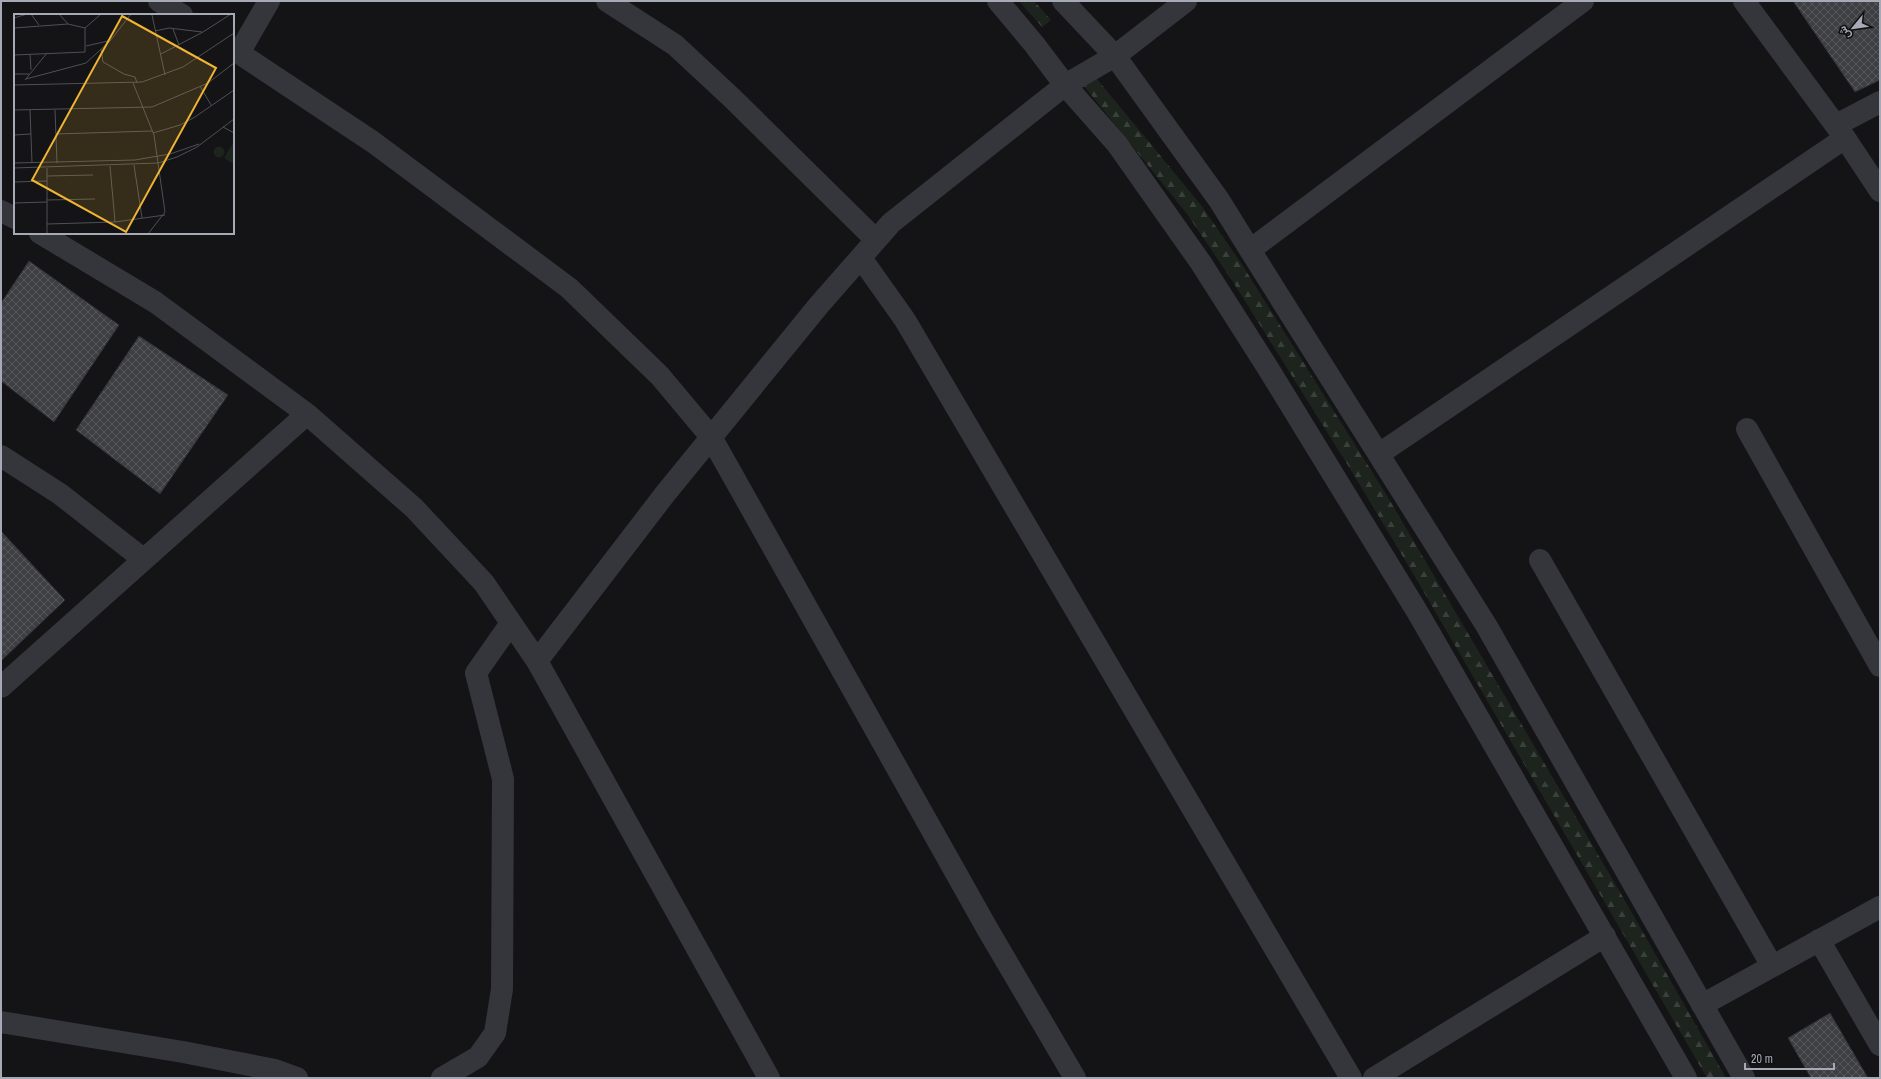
<svg xmlns="http://www.w3.org/2000/svg" width="1881" height="1079" viewBox="0 0 1881 1079" font-family="'Archivo Narrow',Vazirmatn,sans-serif">
<style>
.forest{fill:url(#forest-firs)}
.building{fill:url(#building-cross-hatch);stroke:#2e2e32}
.lines{fill:none;stroke-linecap:round;stroke-linejoin:round}
.street{stroke:#35363b;stroke-width:22}
.inset-road{fill:none;stroke:#4e5056;stroke-width:1}
.view{fill:#f0b532;fill-opacity:0.15;stroke:#f0b532;stroke-width:2}
.inset-edge{fill:none;stroke:#a6aab6;stroke-width:2}
</style>
<defs>
<pattern id="forest-firs" width="22" height="20" patternUnits="userSpaceOnUse"><rect width="22" height="20" fill="#1c241d"/><path d="M5 1l3.5 6h-7zM16 11l3.5 6h-7z" fill="#3a413c"/></pattern>
<pattern id="building-cross-hatch" width="8" height="8" patternUnits="userSpaceOnUse"><rect width="8" height="8" fill="#3e3f43"/><path d="M0 0l8 8M0 8l8-8" fill="none" stroke="#57585c"/></pattern>
</defs>
<rect width="100%" height="100%" fill="#141416"/>
<path class="forest" d="M1019 1H1034L1051 20 1042 27Z
M1092 73 1201 205 1241 263 1386 494 1620 892 1726 1078H1707L1411 570 1349 467 1233 282 1187 214 1084 86Z"/>
<path class="building" d="M1793 1H1880V80L1855 92Z
M29 261 119 325 54 422 1 381V303Z
M139 336 228 395 160 494 76 430Z
M1 531 65 600 1 661Z
M1830 1013 1868 1078H1811L1788 1038Z"/>
<g class="lines">
<path class="street" d="M159 1 182 15
M607 1 675 45 732 98 876 240
M998 1 1034 44 1065 85 1117 144 1201 263 1266 365 1418 613 1686 1078
M1063 1 1115 56 1219 200 1250 250 1486 625 1744 1078
M1744 1 1845 138 1880 191
M233 49 373 142 569 288 660 376 711 437 988 930 1075 1078
M239 53 269 1
M1836 125 1880 102
M1 211 15 218
M40 233 155 302 307 414 414 508 484 583 537 661 769 1078
M1250 250 1583 1
M861 258 905 320 1351 1078
M1747 429 1880 666
M1379 454 1845 138
M1 456 60 494 143 559
M1540 560 1772 966
M537 661 665 494 819 305 891 223 1065 85 1115 56 1186 1
M1 687 307 414
M1819 940 1880 1045
M1702 1005 1880 907
M1 1022 183 1052 275 1070 297 1078
M442 1078 478 1057 495 1033 502 989 503 779 476 673 511 623
M1374 1078 1605 936"/>
</g>
<g transform="translate(14 14)">
<rect width="220" height="220" fill="#141416"/>
<path d="M220 127V150L210 144ZM199.5 138a5.5 5.5 0 1 1 11 0a5.5 5.5 0 1 1-11 0Z" fill="#1c241d"/>
<path class="inset-road" d="M17 0 25 11M45 0 54 10M138 1 151 61M0 4 13 0M0 14 54 10 71 14M71 14 87 0M159 15 165 31M141 17 155 14 188 18M72 32 94 27M87 35 89 48 110 60 121 63 123 69M16 40 17 56M147 40 189 18 217 0M0 41 71 38V14M0 60H15M12 65 72 49 96 27 117 0M11 66 33 39M119 69 140 121 151 198 134 220M0 71 128 68 169 53 220 19M186 72 197 91M0 96 138 93 194 69 220 49M16 96 18 149M41 96 43 149M209 113 220 119M139 119 166 111 181 103 220 76M42 120 138 117M0 121 17 120M0 149 121 146 156 140 185 130M120 151 128 204M96 152 101 208M0 154 144 149 163 143 183 133 220 105M33 154V220M33 162 79 161M0 168 33 167M33 186 81 185M0 189 33 188M33 210 101 208 151 201"/>
<path class="view" d="M108 2 202 54 112 218 18 166Z"/>
<rect width="220" height="220" class="inset-edge"/>
</g>
<rect width="1881" height="1079" fill="none" stroke="#a6aab6" stroke-width="4"/>
<g transform="translate(1853 28) rotate(241)" stroke="#0f0f11" stroke-width="3" paint-order="stroke">
<path d="M0-3L7 15L0 10L-7 15Z" fill="#a6aab6"/>
<text y="-6" font-size="11" font-weight="bold" text-anchor="middle" fill="#a6aab6">ش</text>
</g>
<path d="M1745 1063v6h89v-6" fill="none" stroke="#a6aab6" stroke-width="2"/>
<text x="1751" y="1063" font-size="12" fill="#a6aab6" stroke="#0f0f11" stroke-width="3" paint-order="stroke">20 m</text>
</svg>
